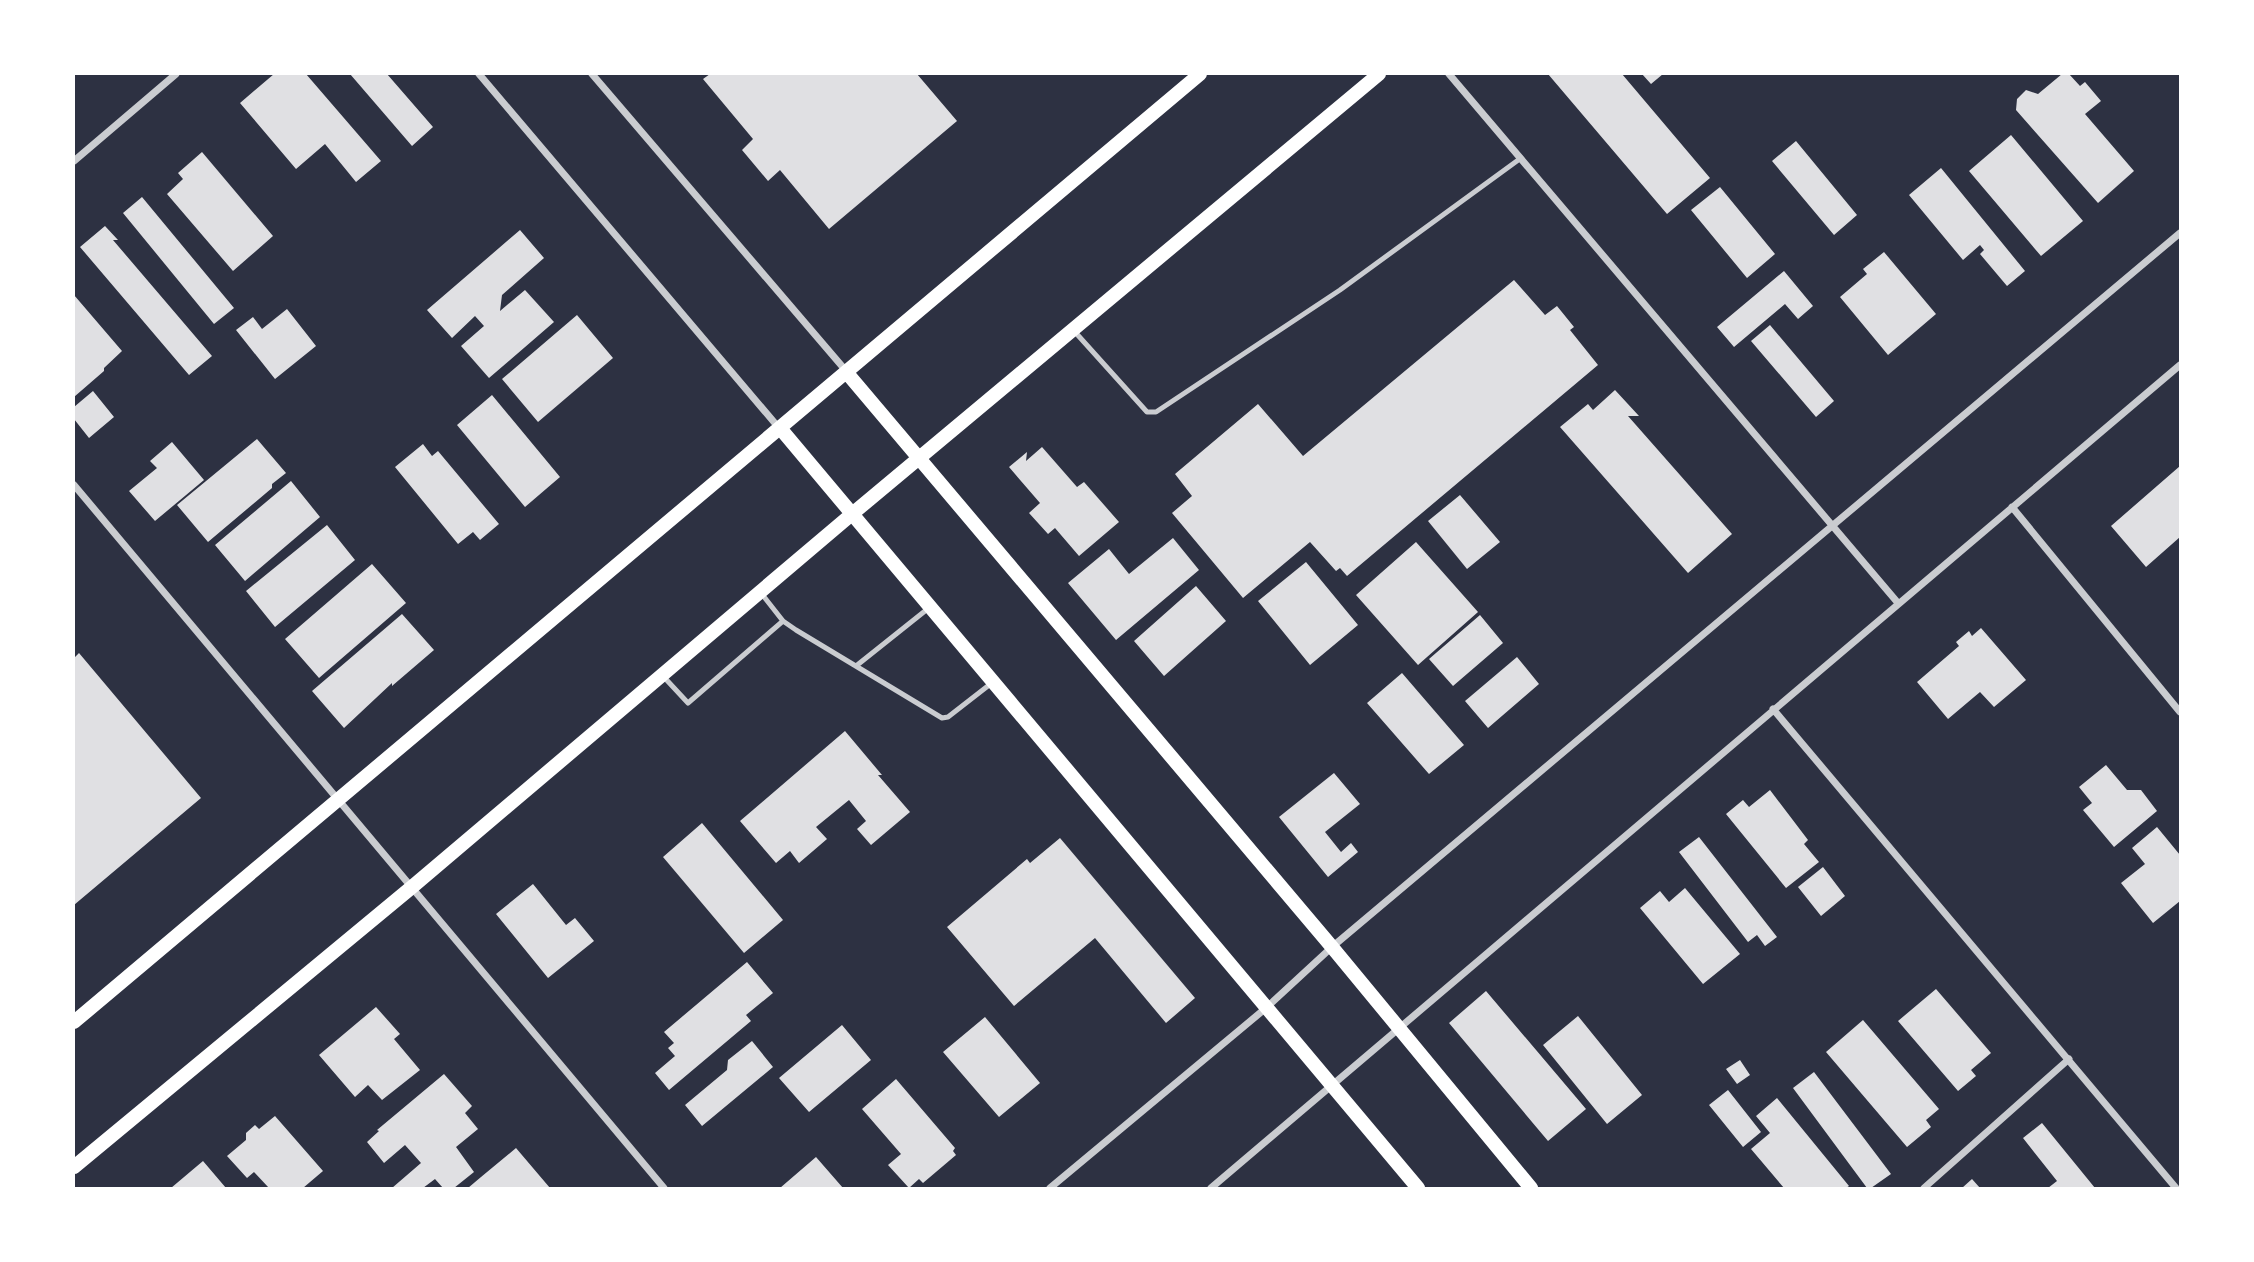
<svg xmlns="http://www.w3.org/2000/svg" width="2254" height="1262" viewBox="0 0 2254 1262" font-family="'Archivo Narrow',sans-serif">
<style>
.building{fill:#e0e0e3}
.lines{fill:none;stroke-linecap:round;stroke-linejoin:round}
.service{stroke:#caccd0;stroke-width:5}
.minor{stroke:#caccd0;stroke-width:7}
.secondary{stroke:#fff;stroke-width:14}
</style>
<rect width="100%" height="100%" fill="#2d3142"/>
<path class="building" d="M274 74H306L381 161 356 182 325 144 296 169 240 103Z
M350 74H387L433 127 412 146Z
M710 74H917L957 121 829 229 780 170 768 181 742 150 753 139 703 79Z
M1548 74H1622L1710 178 1667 214Z
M1642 74H1663L1651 84Z
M2062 74H2069L2080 86 2085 82 2101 101 2085 114 2134 171 2098 203 2016 110 2017 99 2026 90 2038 94Z
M2011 135 2083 221 2041 256 1969 171Z
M1796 141 1857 215 1834 235 1772 161Z
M202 152 273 236 233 271 167 194 183 179 178 173Z
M1941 168 2025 271 2007 286 1980 254 1984 250 1980 245 1963 260 1909 195Z
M1720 187 1775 254 1747 278 1691 210Z
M142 197 234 308 214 324 123 213Z
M105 226 118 240H113L212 356 189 375 80 247Z
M520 230 544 258 502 295 500 311 525 290 554 322 489 378 461 346 484 326 475 316 452 338 427 310Z
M1884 252 1936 314 1888 355 1840 297 1867 274 1863 269Z
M1784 271 1813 306 1798 319 1785 304 1734 347 1717 327Z
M1514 280 1545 315 1557 306 1574 327 1570 330 1598 365 1347 576 1340 568 1336 571 1310 542 1243 598 1172 513 1192 496 1175 474 1258 404 1303 456Z
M74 295 122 351 104 368V371L74 397Z
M287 309 316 346 275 379 236 330 253 317 262 329Z
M577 315 613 358 538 422 502 379Z
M1770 325 1834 401 1816 417 1751 341Z
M1615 390 1639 416H1628L1732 534 1688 573 1560 427 1588 404 1593 410Z
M93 391 114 417 89 438 74 419V407Z
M492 395 560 477 525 507 457 425Z
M257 439 286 473 272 484V488L208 542 177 505Z
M172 442 204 480 155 521 129 491 157 468 150 461Z
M423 444 432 456 438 451 499 524 480 540 473 532 458 544 395 467Z
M1042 447 1077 487 1084 482 1119 522 1079 556 1055 528 1048 534 1029 513 1040 503 1009 467 1027 452 1026 461Z
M2180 466V537L2146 567 2111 526Z
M291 481 320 517 245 581 215 545Z
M1460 495 1500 542 1467 569 1428 521Z
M327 525 355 560 275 627 246 591Z
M1173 538 1199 570 1116 640 1068 583 1109 549 1129 574Z
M1416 542 1478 612 1418 665 1356 595Z
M1306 562 1358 625 1310 665 1258 601Z
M372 564 406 603 319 678 285 639Z
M1196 586 1226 621 1164 676 1134 641Z
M402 614 434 650 392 686V683L344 728 312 691Z
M1480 615 1503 643 1453 686 1429 659Z
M1981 628 2026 680 1994 707 1980 692 1948 719 1917 682 1959 646 1956 642 1969 631 1972 636Z
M79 653 201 798 74 905V658Z
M1517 657 1539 684 1488 728 1465 701Z
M1402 673 1464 745 1429 774 1367 703Z
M845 731 882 775H878L910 812 871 845 857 829 866 821 849 800 816 827 827 839 799 863 790 851 776 863 740 821Z
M2106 765 2127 790H2141L2157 811 2114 847 2083 810 2092 803 2079 787Z
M1334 773 1360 804 1325 832 1341 852 1351 843 1358 852 1328 877 1279 817Z
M1770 790 1808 840 1804 844 1819 862 1786 888 1726 814 1743 800 1749 807Z
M702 823 783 920 744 953 663 857Z
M2157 827 2180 855V901L2153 923 2121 883 2145 864 2132 848Z
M1699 837 1777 937 1765 946 1757 935 1748 942 1679 852Z
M1060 838 1195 998 1166 1023 1095 938 1014 1006 947 927 1027 859 1030 863Z
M1823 867 1845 896 1821 916 1798 887Z
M533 884 566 925 575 918 594 941 548 978 496 914Z
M1685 888 1740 954 1703 984 1640 908 1660 891 1669 902Z
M747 962 773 993 746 1015 751 1021 669 1090 655 1073 675 1056 668 1048 674 1043 664 1032Z
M1936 989 1991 1053 1971 1070 1976 1076 1958 1091 1898 1021Z
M1486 991 1586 1109 1548 1141 1449 1023Z
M376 1007 400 1034 394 1039 420 1070 382 1100 368 1085 355 1097 319 1055Z
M1578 1016 1642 1095 1607 1124 1543 1045Z
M985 1017 1040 1083 999 1117 943 1052Z
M1863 1020 1939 1109 1926 1120 1931 1127 1907 1147 1826 1052Z
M842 1025 871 1060 809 1112 779 1078Z
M752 1041 773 1067 702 1126 685 1105 727 1070 728 1060Z
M1740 1060 1750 1075 1737 1084 1726 1069Z
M1814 1072 1891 1174 1871 1188H1867L1793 1088Z
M444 1074 472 1106 465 1113 478 1129 456 1147 474 1172 454 1188H443L435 1179 423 1188H392L421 1163 405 1145 384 1163 367 1142 379 1131 377 1130Z
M896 1079 955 1148 953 1151 956 1155 923 1183 919 1179 909 1188 888 1165 901 1154 862 1109Z
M1728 1090 1761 1132 1743 1147 1709 1105Z
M1777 1098 1849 1186 1846 1188H1784L1751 1149 1770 1133 1756 1116Z
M275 1116 323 1171 303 1188H269L254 1172 247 1178 227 1156 246 1140V1133L255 1125 259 1129Z
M2042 1123 2095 1188H2048L2057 1181 2023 1138Z
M516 1148 550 1188H468L481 1177Z
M816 1157 843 1188H780Z
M203 1161 226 1188H171Z
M1972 1179 1980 1188H1962Z"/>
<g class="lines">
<path class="service" d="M1075 332 1147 412H1156L1340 290 1521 158
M761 593 783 621 796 630 942 718 948 717 993 682
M856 666 930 607
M662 675 688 703 783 621"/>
<path class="minor" d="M479 74 779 428
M592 74 847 372
M1449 74 1898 603
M74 161 176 74
M74 485 664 1188
M2012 507 2180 712
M1773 709 2176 1188
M1050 1188 1266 1008 1332 947 2180 233
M1211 1188 2180 365
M1924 1188 2069 1059"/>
<path class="secondary" d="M847 373 1332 947 1531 1188
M780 428 1418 1188
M74 1022 1200 74
M74 1167 412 887 852 514 1379 74"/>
</g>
<rect width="2254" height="1262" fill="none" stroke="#ffffff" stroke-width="150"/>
</svg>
